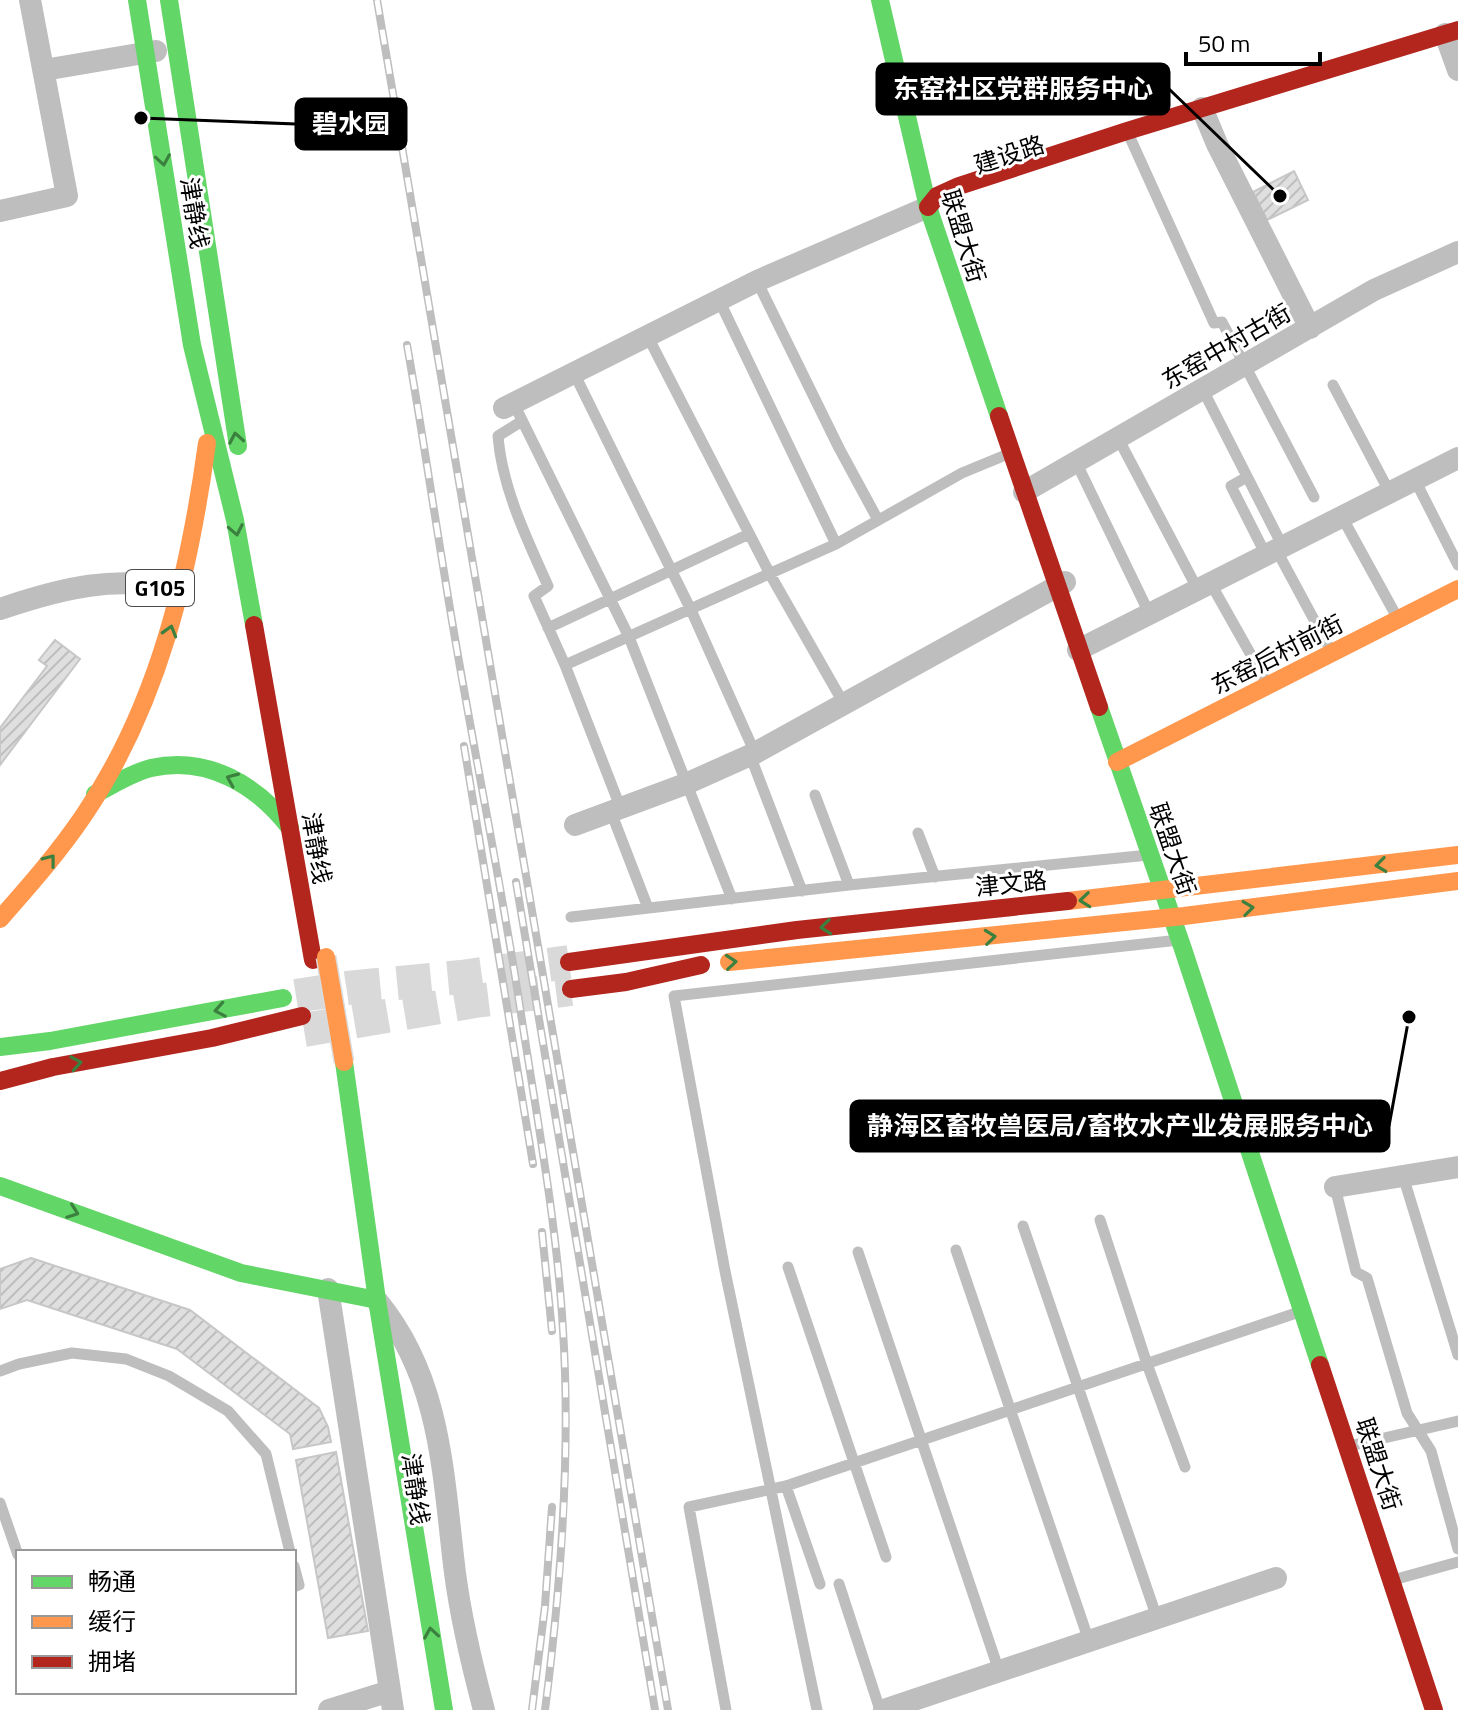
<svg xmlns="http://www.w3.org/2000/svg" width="1458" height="1710" viewBox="0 0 1458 1710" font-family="'Titillium Web','Noto Sans SC',sans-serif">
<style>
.building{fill:url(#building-hatch);stroke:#c7c7c7;stroke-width:2}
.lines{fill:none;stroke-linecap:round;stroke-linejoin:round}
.primary-tunnel{stroke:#d9d9d9;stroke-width:34;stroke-dasharray:34 17;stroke-linecap:butt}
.lane{stroke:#bebebe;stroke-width:11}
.street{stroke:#bebebe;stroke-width:22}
.fast{stroke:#63d668;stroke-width:18}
.slow{stroke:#ff974d;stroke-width:18}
.jam{stroke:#b3261e;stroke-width:18}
.rail-casing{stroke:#bebebe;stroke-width:8}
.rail{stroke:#fff;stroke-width:5;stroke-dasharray:15;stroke-linecap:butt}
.slow-bridge-casing{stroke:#dbdbdb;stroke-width:21;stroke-linecap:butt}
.slow-bridge{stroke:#ff974d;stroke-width:18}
.oneway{stroke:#3b803e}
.labels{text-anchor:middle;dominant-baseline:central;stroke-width:6;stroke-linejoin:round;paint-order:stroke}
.shield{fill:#fff;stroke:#4c4c4c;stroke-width:2}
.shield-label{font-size:22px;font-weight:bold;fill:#000}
.street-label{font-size:24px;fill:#000;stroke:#fff}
.leader{fill:none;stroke:#000;stroke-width:3}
.callout-dot{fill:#000;stroke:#fff;stroke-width:3}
.callout{fill:#000;stroke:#000;stroke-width:3}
.callout-label{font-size:26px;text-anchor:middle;font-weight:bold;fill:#fff}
</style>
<defs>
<pattern id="building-hatch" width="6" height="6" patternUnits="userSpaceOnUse" patternTransform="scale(2)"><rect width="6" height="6" fill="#dfdfdf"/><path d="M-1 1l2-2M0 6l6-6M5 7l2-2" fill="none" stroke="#bebebe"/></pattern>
</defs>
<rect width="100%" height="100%" fill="#fff"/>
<path class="building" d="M1294 171 1308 200 1267 220 1253 192Z
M55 640 80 659 0 765V728L47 666 39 660Z
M31 1258 190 1310 319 1408 328 1427 331 1442 293 1449 290 1434 177 1349 27 1300 0 1309V1269Z
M336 1452 368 1631 328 1638 296 1460Z"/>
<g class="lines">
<path class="primary-tunnel" d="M296 996 347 988 461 977 569 962
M304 1030 475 1001 571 989"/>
<path class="lane" d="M1127 131 1214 323 1222 322 1314 497
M757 281 839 448 878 520
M719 300 836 544
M647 335 771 576 844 704
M574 373 691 610 755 753
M1333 385 1390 493
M1203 390 1283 547
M514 404 629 637 732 899
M522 421 498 436C502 488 527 539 548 586L534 596 565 665 621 809
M1118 438 1198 590
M1076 462 1150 615
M1247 477 1231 486 1266 555
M1415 480 1458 565
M1342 517 1398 619
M1277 551 1332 653
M1211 584 1268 685
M548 628 749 534
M565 665 836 544 962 473 1008 454
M750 755 802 891
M815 795 849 885
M611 812 648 908
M918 833 935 877
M571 917 849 885 1149 855
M1403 1176 1458 1355
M1335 1187 1356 1272 1367 1278 1407 1413 1431 1451 1458 1549
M1100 1220 1147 1364 1185 1467
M1023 1226 1157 1618
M956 1250 1089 1641
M858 1252 999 1671
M788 1267 886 1557
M0 1371 19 1364 72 1353 126 1359 169 1376 228 1411 266 1454 290 1552
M1349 1446 1458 1421
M786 1486 820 1584
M0 1503 18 1555
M294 1566 299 1585 294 1587
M1393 1580 1458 1562
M839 1584 880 1710
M726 1710 689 1507 786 1486 1302 1311
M817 1710 725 1271 674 996 1179 940"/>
<path class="street" d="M1445 34 1458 70
M44 70 156 51
M1202 108 1217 144 1310 328
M0 211 67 196 30 0
M504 408 757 281 928 207
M1024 492 1374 290 1458 252
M0 609C59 589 119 573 180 591
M1078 650 1458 458
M575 825 688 783 755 753 1065 582
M1335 1187 1458 1167
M328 1289 393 1710
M378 1302C442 1380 443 1477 455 1573 461 1619 472 1665 484 1710
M329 1710 390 1691
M884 1710 1276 1578"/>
<path class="fast" d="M137 0 192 345 235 520 254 625
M169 0 238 446
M880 0 928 207 999 416
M1099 707 1183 949 1320 1365
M95 794C113 785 131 773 151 768 207 755 257 785 290 828
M0 1047 50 1041 283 998
M344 1062 377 1300 444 1710
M0 1186 241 1273 377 1300"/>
<path class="slow" d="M1117 762 1458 589
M1068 901 1458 855
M0 919C30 885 59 852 84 815 159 704 189 574 207 443
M729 962 1184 916 1458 881"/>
<path class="jam" d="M928 207 937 196 959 186 1127 131 1458 30
M999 416 1099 707
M254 625 313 960
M569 962 797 930 1068 901
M571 989 626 982 701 965
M0 1081 53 1067 212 1038 302 1016
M1320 1365 1434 1710"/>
<defs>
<path id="rail" d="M377 0 668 1710
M407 345C421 423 432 500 445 578 468 724 499 868 521 1014 537 1119 557 1224 563 1330 571 1456 561 1585 545 1710
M464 746 533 1164
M516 882 655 1710
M542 1232 552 1331
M532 1710 545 1606 552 1507"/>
</defs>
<use href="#rail" class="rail-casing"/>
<use href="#rail" class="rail"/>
<defs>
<path id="slow-bridge" d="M326 957 344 1062"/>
</defs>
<use href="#slow-bridge" class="slow-bridge-casing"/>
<use href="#slow-bridge" class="slow-bridge"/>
</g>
<defs><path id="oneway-chevron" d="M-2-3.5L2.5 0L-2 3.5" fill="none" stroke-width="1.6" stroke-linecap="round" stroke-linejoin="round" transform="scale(2)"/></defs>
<g class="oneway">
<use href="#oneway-chevron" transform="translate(163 160) rotate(81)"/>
<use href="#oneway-chevron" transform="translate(236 438) rotate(-100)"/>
<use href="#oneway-chevron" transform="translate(236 530) rotate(79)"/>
<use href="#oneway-chevron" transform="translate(170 631) rotate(-74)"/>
<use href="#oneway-chevron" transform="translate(232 779) rotate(-157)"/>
<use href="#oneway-chevron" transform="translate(50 860) rotate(-52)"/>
<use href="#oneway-chevron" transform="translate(1381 865) rotate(173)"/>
<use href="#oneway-chevron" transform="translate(1085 900) rotate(174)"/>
<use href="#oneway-chevron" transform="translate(1248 908) rotate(-7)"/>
<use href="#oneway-chevron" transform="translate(826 927) rotate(174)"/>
<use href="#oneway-chevron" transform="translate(990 937) rotate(-6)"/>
<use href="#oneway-chevron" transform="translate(731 962) rotate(-5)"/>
<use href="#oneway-chevron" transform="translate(220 1010) rotate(170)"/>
<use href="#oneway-chevron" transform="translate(76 1063) rotate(-10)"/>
<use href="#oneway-chevron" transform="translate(73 1212) rotate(20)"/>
<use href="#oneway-chevron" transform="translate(431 1633) rotate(-99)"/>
</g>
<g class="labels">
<rect class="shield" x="126" y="570" width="68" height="36" rx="6"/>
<g class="shield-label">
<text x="160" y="588">G105</text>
</g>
<g class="street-label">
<text transform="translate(1009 154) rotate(-18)">建设路</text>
<text transform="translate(195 213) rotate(81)">津静线</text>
<text transform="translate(964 236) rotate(73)">联盟大街</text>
<text transform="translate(1226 346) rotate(-30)">东窑中村古街</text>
<text transform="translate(1277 654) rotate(-27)">东窑后村前街</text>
<text transform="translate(317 848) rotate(80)">津静线</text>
<text transform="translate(1173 849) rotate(71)">联盟大街</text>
<text transform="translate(1011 883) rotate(-6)">津文路</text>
<text transform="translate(1379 1464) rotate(72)">联盟大街</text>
<text transform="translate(416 1489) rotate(82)">津静线</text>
</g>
</g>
<path class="leader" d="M1280 196L1169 89M141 118L296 124M1409 1017L1389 1126"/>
<g class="callout-dot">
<circle cx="1280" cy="196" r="8"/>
<circle cx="141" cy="118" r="8"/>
<circle cx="1409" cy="1017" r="8"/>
</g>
<g class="callout">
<rect x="877" y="64" width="292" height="50" rx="8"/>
<rect x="296" y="99" width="110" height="50" rx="8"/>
<rect x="851" y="1101" width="538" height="50" rx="8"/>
</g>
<g class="callout-label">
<text x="1023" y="98">东窑社区党群服务中心</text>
<text x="351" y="133">碧水园</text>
<text x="1120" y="1135">静海区畜牧兽医局/畜牧水产业发展服务中心</text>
</g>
<rect x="16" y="1550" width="280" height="144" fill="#ffffff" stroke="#999999" stroke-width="2"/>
<rect x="32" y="1576" width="40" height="12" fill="#63d668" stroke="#999999" stroke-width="2"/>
<text x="88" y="1590" font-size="24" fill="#000000">畅通</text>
<rect x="32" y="1616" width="40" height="12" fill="#ff974d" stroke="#999999" stroke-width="2"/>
<text x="88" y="1630" font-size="24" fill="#000000">缓行</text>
<rect x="32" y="1656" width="40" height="12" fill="#b3261e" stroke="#999999" stroke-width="2"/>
<text x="88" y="1670" font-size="24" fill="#000000">拥堵</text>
<path d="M1186 52v12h134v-12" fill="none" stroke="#000000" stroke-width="4"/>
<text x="1198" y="52" font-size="24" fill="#000000" stroke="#ffffff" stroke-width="6" paint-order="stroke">50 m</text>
</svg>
